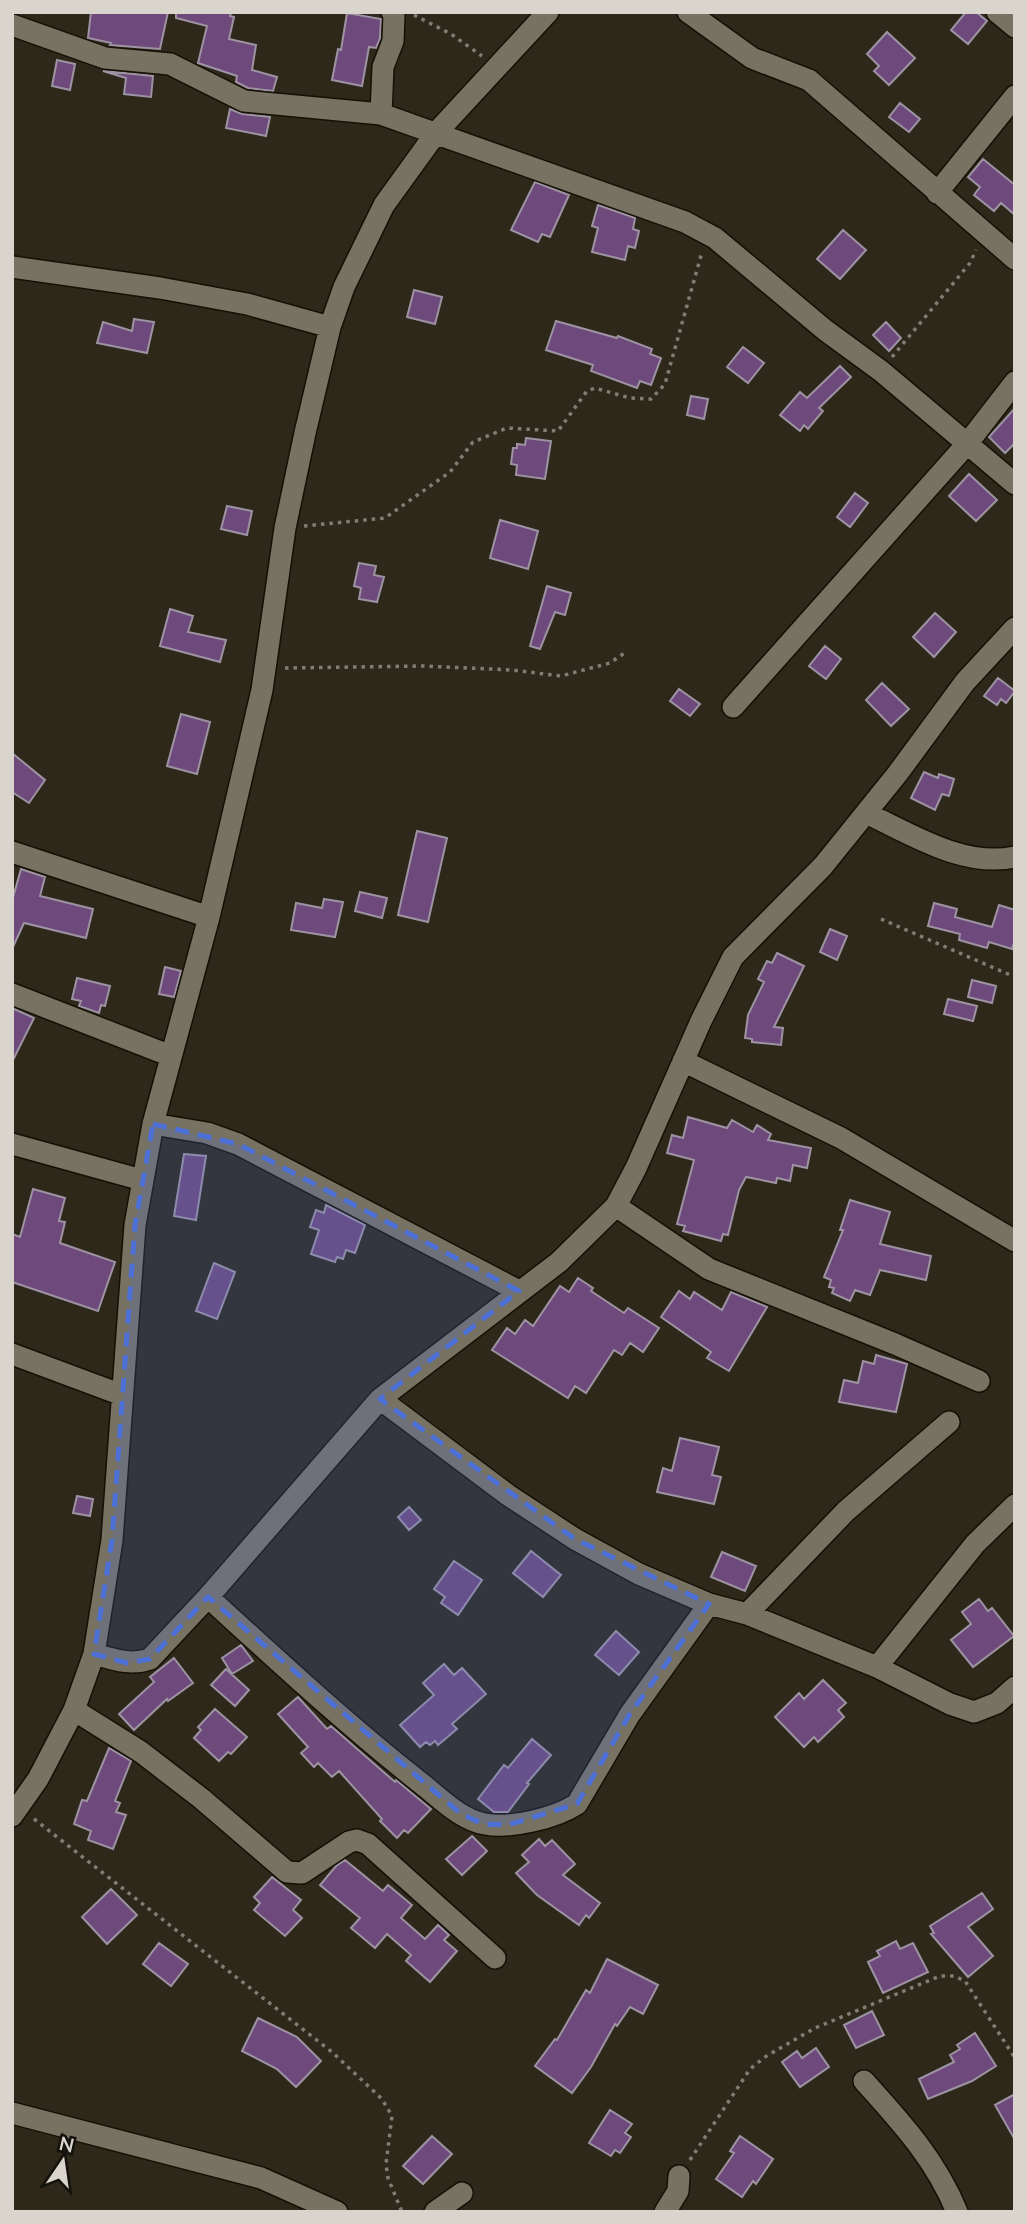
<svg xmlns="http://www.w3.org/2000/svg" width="1027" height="2224" viewBox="0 0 1027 2224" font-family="Lato,sans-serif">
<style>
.building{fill:#6d4a7b;stroke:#9d93a2;stroke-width:2}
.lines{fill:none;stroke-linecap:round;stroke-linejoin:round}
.minor-casing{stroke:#151005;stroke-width:24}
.path{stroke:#827d72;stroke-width:3.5;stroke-dasharray:3.5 5;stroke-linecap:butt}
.minor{stroke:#787263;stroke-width:21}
.marked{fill:#4c70d5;fill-opacity:0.2;stroke:#4c70d5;stroke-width:5;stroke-dasharray:14 9;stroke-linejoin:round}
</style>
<rect width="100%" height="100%" fill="#2d281a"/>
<path class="building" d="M91 12H168L160 49 110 45 111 43 88 38Z
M176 12H231L230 16 234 17 229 39 256 45 252 70 277 77 273 91 248 88 236 82 237 76 198 63 207 26 176 18Z
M966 12H976L987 21 968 44 951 30Z
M347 13 381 19 380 38 376 48 369 47 362 86 332 80 338 49 341 50Z
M887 32 915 58 889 85 874 71 879 66 867 54Z
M57 60 75 64 70 90 52 86Z
M103 71 153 76 151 97 124 94 126 78Z
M900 103 920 119 909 132 889 117Z
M230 109 242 114 270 117 266 136 226 128Z
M983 159 1015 185V215L1001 203 994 211 974 195 980 187 968 177Z
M535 182 569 195 550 237 542 234 538 242 511 230Z
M598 205 635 218 633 229 639 231 635 248 628 246 625 260 592 252 598 228 592 226Z
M843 230 866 250 840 279 817 259Z
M414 290 442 297 435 324 407 317Z
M134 319 154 322 147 353 97 343 103 322 132 331Z
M556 321 617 338 618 336 652 349 650 354 661 358 651 385 640 381 637 388 591 371 593 365 546 350Z
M886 322 901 338 889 351 873 335Z
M743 347 764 363 748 383 727 367Z
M840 366 851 377 819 408 823 411 808 429 804 425 800 431 780 415 800 392 807 398Z
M691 396 708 399 704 419 687 415Z
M1015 408V443L1005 453 989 437Z
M526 438 551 441 545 479 516 475 517 465 511 464 513 448H517V444L525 445Z
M969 474 997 500 976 521 949 496Z
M855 493 868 503 850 527 837 517Z
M227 506 252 511 247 535 221 529Z
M500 520 538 531 528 569 490 558Z
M359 563 376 566 374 575 384 577 377 602 359 599 361 588 354 586Z
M547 586 571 593 565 615 555 612 540 649 530 646Z
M170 609 193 616 188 632 226 640 220 662 160 646Z
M935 613 956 632 934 657 913 637Z
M825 646 841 659 826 679 809 666Z
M998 678 1015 691 1006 703 1001 699 997 705 984 696Z
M882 683 909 709 891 726 866 700Z
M679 689 700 704 690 716 670 701Z
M181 714 210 722 197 774 167 766Z
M12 753 45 780 29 803 12 792Z
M924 772 938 778 939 774 954 779 949 796 942 794 935 810 911 798Z
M417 831 447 838 428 922 398 915Z
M21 869 45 877 40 896 93 909 86 938 24 923 12 949V901Z
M360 892 387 898 382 918 355 911Z
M324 899 343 902 335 937 291 930 296 903 322 908Z
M934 903 957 909 955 917 992 927 999 905 1015 910V940L1012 949 989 942 987 948 959 940 960 934 928 926Z
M830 929 847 936 837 960 820 952Z
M777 953 804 966 774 1027 783 1028 781 1045 752 1042V1039L745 1038 748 1015 764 982 758 979 767 961 772 963Z
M165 967 181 971 174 997 159 994Z
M77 978 110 986 105 1006 101 1005 99 1013 79 1006 81 1001 72 999Z
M972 980 996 986 992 1003 968 997Z
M948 999 977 1006 973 1021 944 1014Z
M12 1008 34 1018 12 1062Z
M688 1117 727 1128 732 1120 753 1132 757 1125 771 1134 768 1140 811 1148 807 1168 793 1165 790 1181 777 1178 776 1183 746 1177 739 1190 728 1235 723 1234 721 1241 683 1231 685 1226 677 1224 694 1160 667 1153 672 1135 683 1138Z
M184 1154 206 1156 196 1220 174 1216Z
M33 1189 65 1198 59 1221 65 1222 60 1243 115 1262 98 1311 12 1282V1234L20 1237Z
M850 1200 890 1212 880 1244 931 1256 926 1280 880 1270 870 1295 855 1290 850 1301 832 1293 834 1288 829 1287 831 1280 824 1277 843 1230H840Z
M326 1205 365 1225 355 1253 346 1250 343 1259 337 1257 335 1262 311 1254 319 1230 310 1227 316 1210 324 1213Z
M214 1263 235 1272 217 1319 196 1311Z
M578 1278 593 1288 591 1291 624 1313 628 1308 659 1328 643 1352 630 1343 622 1355 614 1350 586 1393 575 1386 568 1398 492 1350 507 1328 515 1334 525 1320 533 1326 560 1286 569 1292Z
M679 1291 690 1299 694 1292 722 1310 731 1292 767 1307 729 1371 707 1358 711 1352 661 1317Z
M876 1355 907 1364 896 1412 839 1402 844 1380 858 1383 863 1361 874 1364Z
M680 1438 719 1447 712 1475 721 1477 714 1504 657 1492 663 1468 672 1471Z
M77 1496 93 1499 90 1516 73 1513Z
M409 1507 421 1520 409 1530 398 1517Z
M531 1551 561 1575 543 1597 513 1573Z
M722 1552 756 1566 745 1591 711 1577Z
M454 1561 482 1580 458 1615 441 1603 445 1597 434 1589Z
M979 1599 988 1611 992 1608 1014 1636 973 1667 951 1640 971 1624 962 1612Z
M616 1631 639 1652 619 1675 595 1655Z
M241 1645 253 1661 232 1674 222 1658Z
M174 1658 193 1683 168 1701 167 1699 134 1730 119 1714 154 1682 150 1677Z
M444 1664 454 1675 462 1668 486 1694 452 1724 457 1729 438 1745 435 1741 430 1745 426 1742 420 1747 400 1725 434 1695 423 1683Z
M226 1669 249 1690 235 1706 211 1685Z
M823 1680 846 1703 838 1710 844 1717 818 1742 814 1737 804 1747 775 1717 799 1693 804 1699Z
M298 1697 327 1729 331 1726 395 1782 396 1780 431 1809 408 1833 404 1830 397 1838 380 1821 382 1819 339 1771 332 1777 318 1763 314 1767 301 1753 308 1747 278 1714Z
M215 1709 247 1737 231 1754 228 1752 219 1761 194 1738 201 1730 198 1727Z
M532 1739 551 1755 527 1783 529 1784 508 1812H494L478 1799 504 1765 508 1768Z
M109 1748 131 1761 115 1801 120 1803 116 1812 126 1815 113 1849 88 1840 91 1831 74 1824 82 1800 87 1801Z
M472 1836 487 1851 462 1875 446 1859Z
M539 1839 545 1846 552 1840 575 1864 563 1875 600 1903 589 1918 586 1915 579 1925 537 1895 516 1873 529 1862 522 1855Z
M345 1860 383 1891 388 1885 412 1905 401 1918 425 1939 438 1925 449 1935 444 1940 457 1951 430 1982 406 1961 411 1955 387 1934 375 1948 351 1928 360 1918 320 1885 336 1866Z
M272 1877 301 1900 293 1910 302 1918 285 1936 254 1910 260 1903 254 1897Z
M111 1889 137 1915 107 1944 82 1917Z
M982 1893 993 1909 968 1927 993 1956 968 1977 931 1934 934 1933 930 1926Z
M896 1941 900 1949 913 1943 928 1972 883 1993 868 1962 880 1956 877 1951Z
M159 1943 188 1964 171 1986 143 1964Z
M607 1959 658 1985 643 2014 630 2007 617 2026 615 2024 591 2067 572 2093 535 2066 555 2039 557 2040 586 1990 590 1993Z
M872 2011 884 2035 856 2048 844 2025Z
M258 2018 297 2037 321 2061 296 2087 277 2069 242 2051Z
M975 2033 996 2066 972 2081 928 2099 919 2079 954 2062 950 2055 960 2049 957 2045Z
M816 2048 829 2067 800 2087 782 2062 797 2051 802 2058Z
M1015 2094V2140L995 2105Z
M610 2110 632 2124 625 2133 631 2137 620 2153 615 2150 611 2156 589 2143Z
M432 2136 452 2154 423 2184 403 2166Z
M740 2136 773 2159 756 2184 753 2181 742 2197 716 2179 734 2153 730 2151Z"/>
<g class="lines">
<defs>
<path id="minor" d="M688 12 752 58 809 80 1015 259
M997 12 1015 27
M12 25 105 58 170 64 244 101 381 114 685 222 715 238 825 330 881 371 1015 484
M381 114 383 67 393 41 394 15 392 12
M937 193 1015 96
M12 267 160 288 247 304 330 327
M733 707 967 444 1015 382
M866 813C911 834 963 868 1015 857
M12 852 209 917
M12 994 171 1056
M683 1061 841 1138 1015 1241
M153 1124 207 1133 238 1144 519 1291
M12 1144 142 1180
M616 1206 709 1269 895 1344 979 1381
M12 1354 122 1395
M380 1399 508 1495 575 1539 639 1574 709 1604 747 1614 877 1667 950 1704 974 1712 997 1703 1015 1687
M208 1597C278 1661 347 1725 422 1784 440 1798 461 1820 485 1824 510 1829 556 1818 577 1804L630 1714 709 1604
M747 1614 846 1511 949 1422
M94 1654C113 1659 130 1666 150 1659L208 1597 380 1399 559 1262 616 1206 636 1168 701 1021 733 957 823 866 898 773 965 682 1015 628
M877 1667 975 1544 1015 1505
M74 1710 141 1752 202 1799 287 1872 302 1873 349 1842 357 1840 368 1844 495 1958
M12 1816 38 1779 74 1710 94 1654 112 1540 135 1225 153 1124 209 917 262 690 285 528 305 433 330 327 344 287 384 205 436 133 548 12
M864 2081C901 2122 936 2160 957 2212
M12 2113 261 2178 337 2212
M435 2212 462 2193
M665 2212 678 2191 679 2176"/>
</defs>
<use href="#minor" class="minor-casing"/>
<path class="path" d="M414 15 451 34 482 56
M892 357 970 263 976 250
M304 526 385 518 450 472 473 442 507 428 558 431 587 391 595 388 630 398 651 399 665 384 702 252
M285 668 424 666 512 670 561 676 610 663 626 652
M881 919 1015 977
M34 1819 332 2052 382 2099 392 2116 386 2164 388 2178 402 2212
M690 2160 750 2069 765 2057 815 2028 940 1976H954L965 1981 1015 2058"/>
<use href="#minor" class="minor"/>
</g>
<path class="marked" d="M153 1124 238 1144 519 1291 380 1399 575 1539 709 1604 630 1714 577 1804 508 1825 483 1824 461 1814 208 1597 150 1659 127 1663 94 1654 112 1540 135 1225Z"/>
<rect width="1027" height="2224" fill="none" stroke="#d9d5cd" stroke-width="28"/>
<g transform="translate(63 2161) rotate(13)" stroke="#13110b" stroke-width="5" paint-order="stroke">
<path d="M0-5L12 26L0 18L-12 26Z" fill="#d9d5cd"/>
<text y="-10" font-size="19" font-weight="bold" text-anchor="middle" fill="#d9d5cd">N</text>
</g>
</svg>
